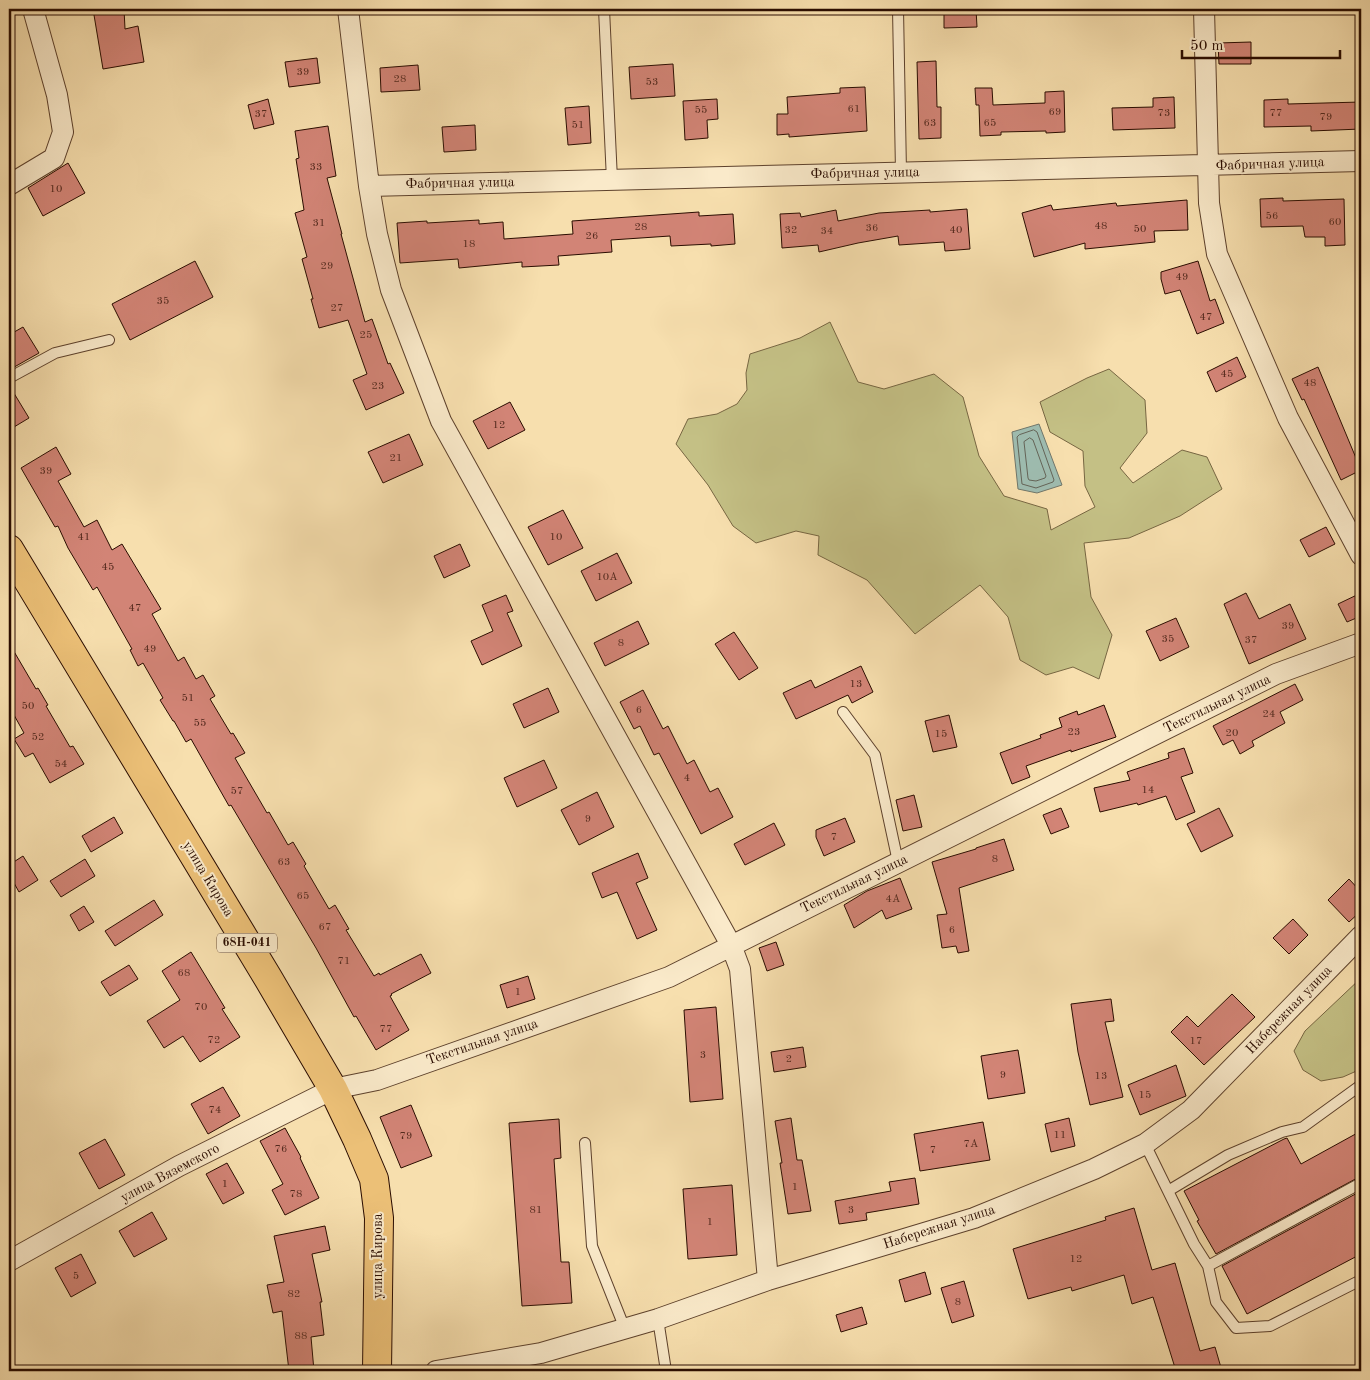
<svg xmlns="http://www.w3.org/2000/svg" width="1370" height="1380" viewBox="0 0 1370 1380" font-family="'Old Standard TT',serif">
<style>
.green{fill:#c4c085;stroke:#776642}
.water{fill:#9ebcb0;stroke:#70766a}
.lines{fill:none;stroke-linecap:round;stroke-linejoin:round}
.shore{stroke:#646458;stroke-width:1}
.building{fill:#d28476;stroke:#2a0c00}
.service-casing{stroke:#5d412c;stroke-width:12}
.minor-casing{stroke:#5d412c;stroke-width:22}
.primary-casing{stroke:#2a0c00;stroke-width:30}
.service{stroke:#faeaca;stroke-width:10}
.minor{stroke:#faeaca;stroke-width:20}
.primary{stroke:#ecc077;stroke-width:28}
.labels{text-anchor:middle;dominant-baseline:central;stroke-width:4;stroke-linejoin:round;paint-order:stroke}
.number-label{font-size:11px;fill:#542a1e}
.shield{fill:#faeaca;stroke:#684f3d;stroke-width:1}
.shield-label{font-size:12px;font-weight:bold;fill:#2a0c00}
.street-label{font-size:14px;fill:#2a0c00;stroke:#faeaca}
</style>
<rect width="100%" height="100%" fill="#f7dfae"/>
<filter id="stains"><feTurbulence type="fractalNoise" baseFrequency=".004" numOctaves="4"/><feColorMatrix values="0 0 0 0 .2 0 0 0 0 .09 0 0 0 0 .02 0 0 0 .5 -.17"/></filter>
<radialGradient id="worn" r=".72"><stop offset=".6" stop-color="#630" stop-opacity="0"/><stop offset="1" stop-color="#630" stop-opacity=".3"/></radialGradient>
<path class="green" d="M830 322 858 382 884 389 934 374 963 397 979 456 1004 496 1047 509 1051 530 1095 507 1085 486 1083 451 1050 432 1040 402 1087 378 1109 369 1145 400 1147 433 1120 468 1133 483 1182 450 1207 457 1222 489 1180 516 1129 538 1084 543 1091 597 1112 635 1099 679 1073 667 1046 675 1020 660 1008 617 980 585 915 634 867 580 818 555 819 536 796 531 756 543 733 526 708 485 676 444 688 419 717 414 737 404 747 390 746 373 750 354 800 338Z
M1361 978V1069L1343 1077 1321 1081 1303 1070 1294 1051 1305 1031Z"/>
<path class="water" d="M1039 424 1062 485 1037 493 1018 489 1012 432Z"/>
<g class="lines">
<path class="shore" d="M1034 430 1037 432 1054 480 1053 482 1036 488 1022 484 1017 437 1019 435Z
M1030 438 1033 440 1046 476 1045 478 1036 481 1029 480 1028 478 1024 442Z"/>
</g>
<path class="building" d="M93 9H124L125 29 138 26 144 62 103 69Z
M944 9H976L977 27 944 28Z
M1251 42V64H1219L1218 43Z
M317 58 320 83 289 87 285 62Z
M936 61 937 107H941V138L919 139 917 62Z
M673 64 675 96 631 99 629 67Z
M418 65 420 90 381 92 380 68Z
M865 87 867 131 789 137V134L777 135V114H788L787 97 840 93V88Z
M975 88H992L993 105 1045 103V92L1064 91 1065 132 1046 133V131L1001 132V135L980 136 979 105H976Z
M1174 97 1175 128 1113 130 1112 108 1153 107V98Z
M268 99 274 124 254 129 248 105Z
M717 99 718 119 707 120 708 138 685 140 683 101Z
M1288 99V104L1361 102V129L1311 131V126L1264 127V100Z
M589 106 591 143 568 145 565 108Z
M475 125 476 150 444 152 442 127Z
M328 126 336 176 327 178 342 234H341L365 322 372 319 388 364 390 363 404 393 366 410 353 380 367 374 348 320 319 328 311 299H313L302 259 307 257 295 213 304 210 296 159 299 158 295 131Z
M68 163 85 193 43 216 28 188Z
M1283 198V201L1344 199 1345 245 1325 246V237H1305L1303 226 1261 227 1260 199Z
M1187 200 1188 230 1154 231 1155 242 1085 249V243L1034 257 1022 213 1051 205 1053 210 1116 203 1117 206Z
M967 209 970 249 945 251 944 242 899 245 898 236 858 243 819 252 818 245 782 248 780 214 800 213 801 217 836 210 838 221 879 213 930 210V212Z
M699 212V216L733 214 735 244 711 246V244L671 246 670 236 611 240 612 252 558 256 559 265 522 267V262L459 268 458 259 400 263 397 223 427 221V223L479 220V224L503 222 504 239 573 234 572 221Z
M195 261 213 297 130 340 112 304Z
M1198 261 1210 301 1215 299 1224 323 1197 334 1180 290 1165 294 1161 279V272Z
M23 327 39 353 9 370V335Z
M1237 357 1246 377 1216 392 1207 372Z
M1318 367 1361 470 1341 480 1304 399 1302 400 1292 379Z
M9 385 29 418 9 430Z
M510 402 525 430 488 449 473 421Z
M409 434 423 465 383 483 368 452Z
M56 447 71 474 58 481 84 527 97 520 112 550 122 544 161 609 152 614 178 661 184 657 196 679 203 675 215 696 210 699 231 734 233 733 245 753 235 758 267 813 269 812 288 845 293 842 306 864 304 866 329 909 335 905 349 929 346 930 374 976 379 973 380 975 421 954 431 973 391 994 392 995 390 996 409 1030 376 1050 356 1016 354 1017 316 948 231 805 229 806 191 739 186 742 174 721H173L160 700 163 698 143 663 138 666 130 650 132 649 97 587 93 590 68 548 58 526 55 527 21 468Z
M563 510 583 548 548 565 528 527Z
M1326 527 1335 544 1309 557 1300 540Z
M460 544 470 566 444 578 434 556Z
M617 553 632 583 596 601 581 571Z
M1246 593 1259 619 1290 604 1306 639 1249 664 1224 604Z
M1361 593V616L1347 622 1338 604Z
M506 595 513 611 507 613 522 646 482 665 471 641 493 631 482 605Z
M1176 618 1189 647 1160 661 1146 631Z
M638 621 649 644 605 666 594 643Z
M734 632 758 668 739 680 715 644Z
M9 643 36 689 38 688 48 705 46 706 70 747 73 746 84 764 50 783 33 753 25 757 14 739 24 733 9 706Z
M861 666 873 692 852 703 848 695 796 719 783 693 811 680 815 688Z
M1295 684 1303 700 1280 712 1285 723 1252 741 1254 746 1240 754 1233 740 1223 745 1213 726Z
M548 688 559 712 524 728 513 704Z
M643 690 663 729 668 726 687 764 694 760 710 792 718 788 733 817 701 834 659 753 654 755 640 726 634 729 620 702Z
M1104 705 1116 737 1071 752V750L1026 766 1030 777 1012 784 1000 753 1041 738 1040 735 1062 727 1059 718 1077 711 1078 715Z
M949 715 957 747 933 752 925 721Z
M1184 748 1193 773 1181 777 1195 812 1176 820 1166 796 1138 805 1137 803 1100 812 1094 788 1130 780 1127 772 1169 758 1168 753Z
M544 760 557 788 517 807 504 778Z
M597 792 614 827 579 845 561 810Z
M914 795 922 827 903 831 896 800Z
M1061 808 1069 827 1051 834 1043 815Z
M1219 808 1233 836 1201 852 1187 824Z
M114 817 123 833 91 852 82 836Z
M845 818 855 842 824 856 816 837V830Z
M774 823 785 845 745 865 734 844Z
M1004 839 1014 870 959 888 969 951 958 953 956 946 942 948 937 915 947 914 932 862 976 849V848Z
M638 853 648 878 636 883 657 930 637 939 617 892 602 898 592 873Z
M23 856 38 880 19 892 9 874V865Z
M85 859 95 876 61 897 50 881Z
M900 878 912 909 886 919 882 910 854 928 844 905 867 891Z
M1349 879 1361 892V911L1349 922 1328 900Z
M154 900 163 915 115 946 105 931Z
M84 906 94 922 79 931 70 915Z
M1293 919 1308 935 1289 954 1273 938Z
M776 942 784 965 767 971 759 948Z
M191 952 225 1008 222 1009 240 1037 200 1062 183 1036 164 1048 147 1021 180 1000 162 971Z
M129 965 138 979 110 996 101 982Z
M528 976 535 999 507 1008 500 985Z
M1232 994 1255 1017 1204 1065 1171 1032 1187 1016 1198 1027Z
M1111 999 1114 1021 1105 1022 1123 1097 1090 1105 1078 1052 1071 1004Z
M716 1007 723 1099 690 1102 684 1010Z
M803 1047 806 1067 774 1072 771 1052Z
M1018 1050 1025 1093 988 1099 981 1056Z
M1176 1065 1186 1096 1140 1115 1128 1085Z
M223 1087 240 1116 208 1134 191 1104Z
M411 1105 432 1156 401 1168 380 1117Z
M791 1118 797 1160H802L811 1211 788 1214 780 1163H782L775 1121Z
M1069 1118 1075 1146 1051 1152 1045 1124Z
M559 1119 561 1158 554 1159 561 1262H569L572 1303 522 1306 509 1123Z
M983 1122 990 1160 920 1171 914 1134Z
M285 1128 301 1157 300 1158 319 1198 285 1215 272 1190 283 1184 260 1141Z
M1361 1131V1176L1216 1254 1197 1221 1199 1220 1184 1191 1284 1139 1287 1138 1301 1164Z
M105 1139 125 1175 99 1189 79 1153Z
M227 1163 244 1193 223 1204 206 1174Z
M915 1178 919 1204 866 1213 867 1220 839 1224 835 1201 891 1191 889 1182Z
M732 1185 737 1255 688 1259 683 1189Z
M1361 1191V1254L1247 1314 1222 1266Z
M1134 1208 1152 1270 1175 1263 1200 1351 1215 1347 1222 1371H1176L1153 1297 1132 1304 1124 1275 1072 1291 1071 1287 1028 1299 1013 1249 1106 1220 1105 1217Z
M152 1212 167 1239 134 1257 119 1231Z
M325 1226 330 1250 312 1254 322 1302H320L324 1335 311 1337 314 1371H289L282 1311 273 1313 267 1285 284 1282 274 1236Z
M81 1254 96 1283 71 1297 55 1268Z
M925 1272 931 1294 905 1302 899 1280Z
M964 1281 974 1316 952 1323 941 1288Z
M862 1307 867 1324 841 1332 836 1315Z"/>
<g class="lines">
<defs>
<path id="service" d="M604 9 612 180
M898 9 901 172
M9 378 55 353 109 340
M843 712 875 755 898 862
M585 1143 592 1246 625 1329
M1145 1144 1194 1244 1208 1266 1216 1302 1236 1328 1270 1326 1361 1280
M1168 1191 1228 1155 1282 1132 1303 1127 1361 1085
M1208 1266 1361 1183
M658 1319 666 1371"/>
<path id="minor" d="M348 9 369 186 377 234 391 290 441 421 731 945 740 969 768 1280
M1204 9 1209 203 1217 254 1288 418 1361 555
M9 185 54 158 63 132 57 95 33 9
M369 186 1361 161
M9 1261 179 1166 333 1089 377 1080 669 977 1276 674 1361 643
M436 1371 541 1353 658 1319 768 1280 974 1218 1094 1169 1145 1144 1191 1110 1361 936"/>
<path id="primary" d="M9 549 268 978 333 1089 357 1139 374 1179 379 1218 377 1371"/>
</defs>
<use href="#service" class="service-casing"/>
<use href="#minor" class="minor-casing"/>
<use href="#primary" class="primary-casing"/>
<use href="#service" class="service"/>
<use href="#minor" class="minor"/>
<use href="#primary" class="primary"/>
</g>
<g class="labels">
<g class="number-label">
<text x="303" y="72">39</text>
<text x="400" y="79">28</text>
<text x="652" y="82">53</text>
<text x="854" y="109">61</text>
<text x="701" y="110">55</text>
<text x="1055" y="112">69</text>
<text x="1164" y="113">73</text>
<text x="1276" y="113">77</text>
<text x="261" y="114">37</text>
<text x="1326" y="117">79</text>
<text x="930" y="123">63</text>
<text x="990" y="123">65</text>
<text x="578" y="125">51</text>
<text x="316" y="167">33</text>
<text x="56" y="189">10</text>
<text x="1272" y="216">56</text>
<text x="1335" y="222">60</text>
<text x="319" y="223">31</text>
<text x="1101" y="226">48</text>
<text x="641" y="227">28</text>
<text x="872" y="228">36</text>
<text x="1140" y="229">50</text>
<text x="791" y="230">32</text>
<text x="956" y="230">40</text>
<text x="827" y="231">34</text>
<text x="592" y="236">26</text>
<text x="469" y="244">18</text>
<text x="327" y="266">29</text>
<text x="1182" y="277">49</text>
<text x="163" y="301">35</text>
<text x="337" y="308">27</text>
<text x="1206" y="317">47</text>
<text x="366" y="335">25</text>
<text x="1227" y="374">45</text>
<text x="1310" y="383">48</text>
<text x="378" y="386">23</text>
<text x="499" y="425">12</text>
<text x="396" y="458">21</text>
<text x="46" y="471">39</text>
<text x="84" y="537">41</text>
<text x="556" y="537">10</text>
<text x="108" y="567">45</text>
<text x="607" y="577">10А</text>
<text x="135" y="608">47</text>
<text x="1288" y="626">39</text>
<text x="1168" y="639">35</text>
<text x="1251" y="640">37</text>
<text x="621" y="643">8</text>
<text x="150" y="649">49</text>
<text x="856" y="684">13</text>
<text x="188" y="698">51</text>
<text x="28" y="706">50</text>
<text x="639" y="710">6</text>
<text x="1269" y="714">24</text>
<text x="200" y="723">55</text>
<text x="1074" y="732">23</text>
<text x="1232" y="733">20</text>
<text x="941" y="734">15</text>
<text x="38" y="737">52</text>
<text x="61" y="764">54</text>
<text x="687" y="778">4</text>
<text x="1148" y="790">14</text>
<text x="237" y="791">57</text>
<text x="588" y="819">9</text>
<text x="834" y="837">7</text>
<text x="995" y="859">8</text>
<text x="284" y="862">63</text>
<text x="303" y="896">65</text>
<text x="893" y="899">4А</text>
<text x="325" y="927">67</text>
<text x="952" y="930">6</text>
<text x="344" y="961">71</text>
<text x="184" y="973">68</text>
<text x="518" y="992">1</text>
<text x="201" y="1007">70</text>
<text x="386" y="1029">77</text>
<text x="214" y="1040">72</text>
<text x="1196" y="1041">17</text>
<text x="703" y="1055">3</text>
<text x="789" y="1059">2</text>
<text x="1003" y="1075">9</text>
<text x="1101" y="1076">13</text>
<text x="1145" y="1095">15</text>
<text x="215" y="1110">74</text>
<text x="1060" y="1135">11</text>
<text x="406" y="1136">79</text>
<text x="971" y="1144">7А</text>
<text x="281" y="1149">76</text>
<text x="933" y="1150">7</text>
<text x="225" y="1184">1</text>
<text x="795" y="1187">1</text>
<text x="296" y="1194">78</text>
<text x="536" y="1210">81</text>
<text x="851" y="1210">3</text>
<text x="710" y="1222">1</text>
<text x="1076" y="1259">12</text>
<text x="76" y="1276">5</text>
<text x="294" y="1294">82</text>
<text x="958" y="1302">8</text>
<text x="301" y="1336">88</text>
</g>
<rect class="shield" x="217" y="933.5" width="60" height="19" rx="4"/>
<g class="shield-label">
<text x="247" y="943">68Н-041</text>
</g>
<g class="street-label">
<text transform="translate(1270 164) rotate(-2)">Фабричная улица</text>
<text transform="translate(865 173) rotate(-1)">Фабричная улица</text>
<text transform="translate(460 183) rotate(-1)">Фабричная улица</text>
<text transform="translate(1217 704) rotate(-26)">Текстильная улица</text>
<text transform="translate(208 879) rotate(59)">улица Кирова</text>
<text transform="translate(854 884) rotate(-26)">Текстильная улица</text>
<text transform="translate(1289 1010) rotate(-46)">Набережная улица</text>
<text transform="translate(482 1042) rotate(-19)">Текстильная улица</text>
<text transform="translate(170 1173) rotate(-28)">улица Вяземского</text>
<text transform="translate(939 1227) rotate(-18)">Набережная улица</text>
<text transform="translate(378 1256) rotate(-90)">улица Кирова</text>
</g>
</g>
<rect width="1370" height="1380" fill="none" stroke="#f7dfae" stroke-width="30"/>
<rect x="10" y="10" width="1350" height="1360" fill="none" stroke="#2a0c00" stroke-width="2.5"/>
<rect x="15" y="15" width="1340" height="1350" fill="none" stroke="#2a0c00"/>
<path d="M1182 50v8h158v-8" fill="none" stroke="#2a0c00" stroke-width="2.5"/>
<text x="1190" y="50" font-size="15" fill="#2a0c00" stroke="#faeaca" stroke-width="4" paint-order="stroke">50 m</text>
<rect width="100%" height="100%" filter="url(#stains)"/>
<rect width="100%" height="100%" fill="url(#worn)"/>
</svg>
